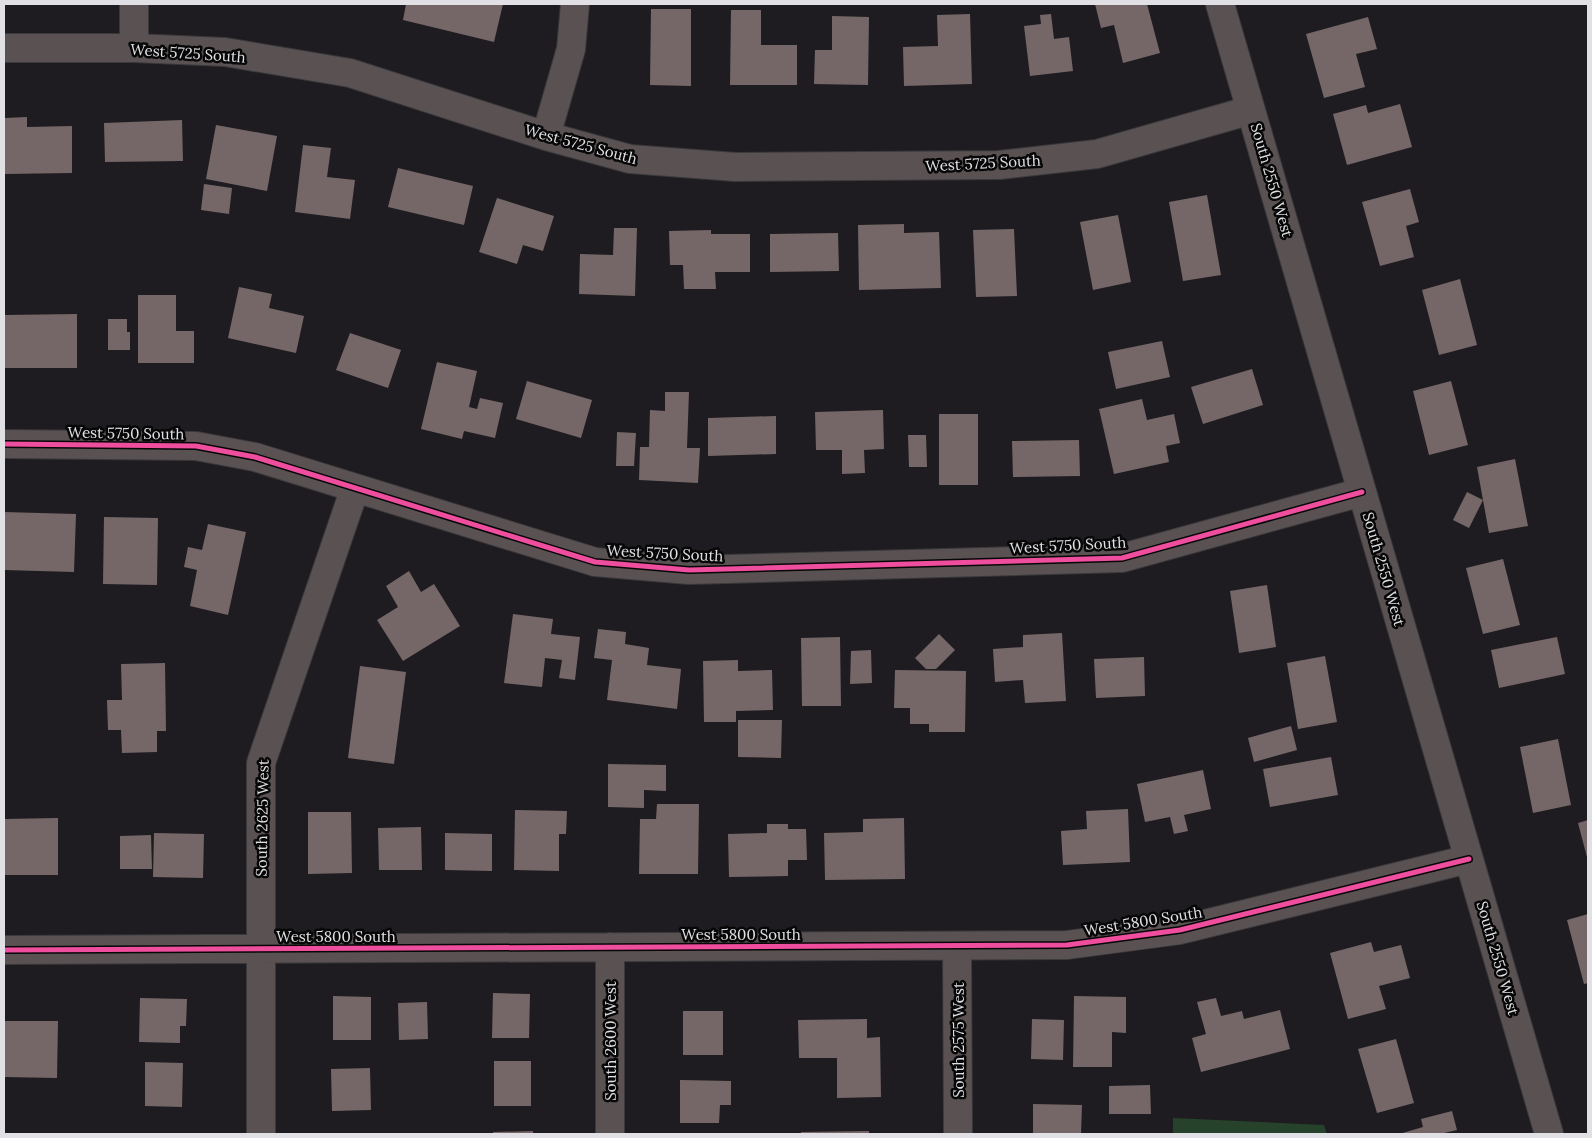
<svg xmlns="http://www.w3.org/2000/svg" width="1592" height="1138" viewBox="0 0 1592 1138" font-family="Lora,serif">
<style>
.green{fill:#27422a}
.building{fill:#756768}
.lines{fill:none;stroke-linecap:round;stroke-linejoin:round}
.minor-casing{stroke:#39383b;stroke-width:30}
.minor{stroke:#5a5252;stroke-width:28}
.cycleway-casing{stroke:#070708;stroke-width:8}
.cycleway{stroke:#ef4d9e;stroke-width:5}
.labels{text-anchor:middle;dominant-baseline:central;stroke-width:5;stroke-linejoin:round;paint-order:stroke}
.street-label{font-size:15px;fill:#e1e0e4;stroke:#070708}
</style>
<rect width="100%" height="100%" fill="#1e1c20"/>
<path class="green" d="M1173 1118 1324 1125 1327 1134H1173Z"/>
<path class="building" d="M406 4H503L494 42 403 20Z
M1095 4H1147L1160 53 1123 63 1114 25 1101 28Z
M651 9H691V86L650 85Z
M731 10H761V45H797V85H730Z
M970 14 972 84 904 86 903 47 938 46 937 15Z
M1051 14 1054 39 1069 37 1073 71 1030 76 1024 26 1041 24 1040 15Z
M832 16 869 17 868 85 814 84 815 50H832Z
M1368 17 1377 49 1356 54 1365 87 1324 98 1306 34Z
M1400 104 1412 147 1347 165 1333 114 1366 105 1368 113Z
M27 117V127L72 126V173L5 174 4 118Z
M182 120 183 161 105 162 104 123Z
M216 125 277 136 267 191 206 179Z
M303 145 331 148 327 177 355 180 350 219 295 212Z
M398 168 473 186 464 225 388 207Z
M204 184 232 188 229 214 201 210Z
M1410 189 1419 222 1406 226 1414 257 1380 266 1362 202Z
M1207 195 1221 275 1183 281 1169 202Z
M497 198 554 216 543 251 523 245 517 264 479 252Z
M1118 215 1131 282 1093 290 1080 222Z
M904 224V233L939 232 941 288 859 290 858 225Z
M614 228H637L635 296 579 294 580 254 613 255Z
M1014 229 1017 296 976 297 973 230Z
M711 230V234H750V272H715L716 289H684L683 265H670L669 231Z
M838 233 839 271 770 272V234Z
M1460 279 1477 345 1439 355 1422 290Z
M239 287 272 294 269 308 304 316 296 353 228 338Z
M138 295H176V331H194V363H138Z
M77 314V368H4V315Z
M108 319H127V332H130V350H108Z
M350 333 401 350 388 388 336 370Z
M1162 341 1170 377 1116 389 1108 352Z
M437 362 477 371 469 407 477 409 480 398 503 403 495 438 464 431 462 439 421 429Z
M1252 369 1263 405 1203 424 1191 387Z
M527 381 592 400 581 438 516 419Z
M1451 381 1468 445 1429 455 1413 391Z
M665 392H689L687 448H700L698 483 639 480 640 447H649L650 410 665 411Z
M1142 399 1147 420 1174 414 1180 443 1166 446 1169 462 1114 474 1099 409Z
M883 410 884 449 864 450 865 473 842 474V450H816L815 412Z
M939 414H978V485H939Z
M776 416V454L708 456V418Z
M617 432 636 433 634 466H616Z
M908 435H926L927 467H909Z
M1079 440 1080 476 1013 477 1012 441Z
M1515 459 1528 526 1489 533 1477 467Z
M1467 492 1483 500 1469 528 1453 520Z
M4 512 76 514 74 572 4 570Z
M104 517 158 518 157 585 103 584Z
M208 524 246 532 228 615 190 606 197 570 184 567 188 547 202 550Z
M1503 559 1520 625 1483 634 1466 568Z
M409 571 421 592 434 584 460 626 403 661 377 620 398 607 386 586Z
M1267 585 1276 647 1239 653 1230 591Z
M513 614 553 619 551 634 580 637 575 680 559 678 562 660 545 658 542 687 504 683Z
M598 629 626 632 625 644 649 648 647 665 681 669 677 709 607 700 612 660 594 658Z
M1062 633 1066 701 1025 703 1023 680 995 682 993 649 1023 647V635Z
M939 634 955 650 936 669H926L915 658Z
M840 637 841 706H802L801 638Z
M1557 637 1565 674 1499 688 1491 650Z
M871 650 872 683 850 684 851 651Z
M1325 656 1337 722 1298 729 1287 663Z
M1144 657 1145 696 1096 698 1094 659Z
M738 660V671L772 670 773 710 736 711V722H704L703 661Z
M165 663 166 731H157V752L122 753 121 730H108L107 700H122L121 664Z
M360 666 406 672 394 764 348 758Z
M895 670 966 671 965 732H929V724H910V708H894Z
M738 720H782L781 758 738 757Z
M1291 726 1297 750 1254 762 1248 738Z
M1558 739 1571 805 1533 813 1520 747Z
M1331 757 1338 795 1270 807 1263 769Z
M608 764 666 765V791L644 790V808L608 807Z
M1203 770 1211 809 1184 815 1188 831 1174 834 1170 817 1145 822 1137 784Z
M657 804H699L698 874H639L640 819H656Z
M1128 809 1130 862 1063 865 1061 831 1087 829 1086 811Z
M515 810 567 811 566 834H559V871L514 870Z
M308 812H351L352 873 308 874Z
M58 818V875H4V819Z
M904 818 905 879 825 880 824 833 863 832V819Z
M1588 820V861L1578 823Z
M767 824H788V829H806L807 860H788V876L729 877 728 834 767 833Z
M421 827 422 870H379L378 828Z
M154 833 204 834 203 878 153 877Z
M445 833 492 834V871L445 870Z
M151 835 152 869H120V836Z
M1588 914V983L1584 984 1567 920Z
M1371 942 1374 952 1401 945 1410 978 1379 986 1386 1009 1348 1019 1330 953Z
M493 993 530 994 529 1038H492Z
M333 996 371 997V1040H333Z
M1074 996 1126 997V1033L1112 1032V1067H1073Z
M140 998 187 999 186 1026H180V1043L139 1042Z
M1216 998 1221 1016 1242 1011 1244 1019 1280 1010 1290 1049 1201 1072 1192 1038 1206 1034 1197 1002Z
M427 1002 428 1039 399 1040 398 1003Z
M683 1011H723V1055H683Z
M867 1019V1038L880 1037 881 1097 837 1098V1058H799L798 1020Z
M1032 1019 1064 1020 1063 1060 1031 1059Z
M4 1021H58L57 1078 4 1077Z
M1396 1039 1414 1103 1377 1113 1358 1049Z
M494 1061H531V1106H494Z
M145 1062 183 1063 182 1107 145 1106Z
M370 1068 371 1110 332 1111 331 1069Z
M680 1080 731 1081V1105H720L719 1123H680Z
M1150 1085 1151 1114H1109V1086Z
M1033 1104 1082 1105 1081 1134H1033Z
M1452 1111 1457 1130 1440 1134H1399L1423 1127 1421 1119Z
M533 1131V1134H493V1132Z
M869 1131V1134H801V1132Z"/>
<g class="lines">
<defs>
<path id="minor" d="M134 4V48
M1220 4 1549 1134
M4 48H134L225 52 350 73 546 136 630 159 735 167 999 165 1097 154 1251 110
M546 136 571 49 575 4
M4 444 196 446 255 457 595 562 689 570 1122 558 1362 492
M957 946 958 1134
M610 947V1134
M4 950 1067 945 1180 930 1469 859
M261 1134V763L355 488"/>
</defs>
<use href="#minor" class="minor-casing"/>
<use href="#minor" class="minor"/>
<defs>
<path id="cycleway" d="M4 444 196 446 255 457 595 562 689 570 1122 558 1362 492
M4 950 1067 945 1180 930 1469 859"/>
</defs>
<use href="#cycleway" class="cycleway-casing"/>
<use href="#cycleway" class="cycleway"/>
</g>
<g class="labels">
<g class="street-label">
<text transform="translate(188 53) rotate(4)">West 5725 South</text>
<text transform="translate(581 144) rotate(15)">West 5725 South</text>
<text transform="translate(983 163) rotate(-3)">West 5725 South</text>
<text transform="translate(1272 180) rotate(74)">South 2550 West</text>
<text transform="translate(126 433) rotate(1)">West 5750 South</text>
<text transform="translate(1068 545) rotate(-3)">West 5750 South</text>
<text transform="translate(665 553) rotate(3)">West 5750 South</text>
<text transform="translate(1384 569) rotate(74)">South 2550 West</text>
<text transform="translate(262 818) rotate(-89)">South 2625 West</text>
<text transform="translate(1143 921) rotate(-9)">West 5800 South</text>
<text x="741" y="934">West 5800 South</text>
<text x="336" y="936">West 5800 South</text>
<text transform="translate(1498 958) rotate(74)">South 2550 West</text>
<text transform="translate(958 1040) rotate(-90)">South 2575 West</text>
<text transform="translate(610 1041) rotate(-90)">South 2600 West</text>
</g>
</g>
<rect width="1592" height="1138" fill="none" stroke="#e1e0e4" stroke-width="10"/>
</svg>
